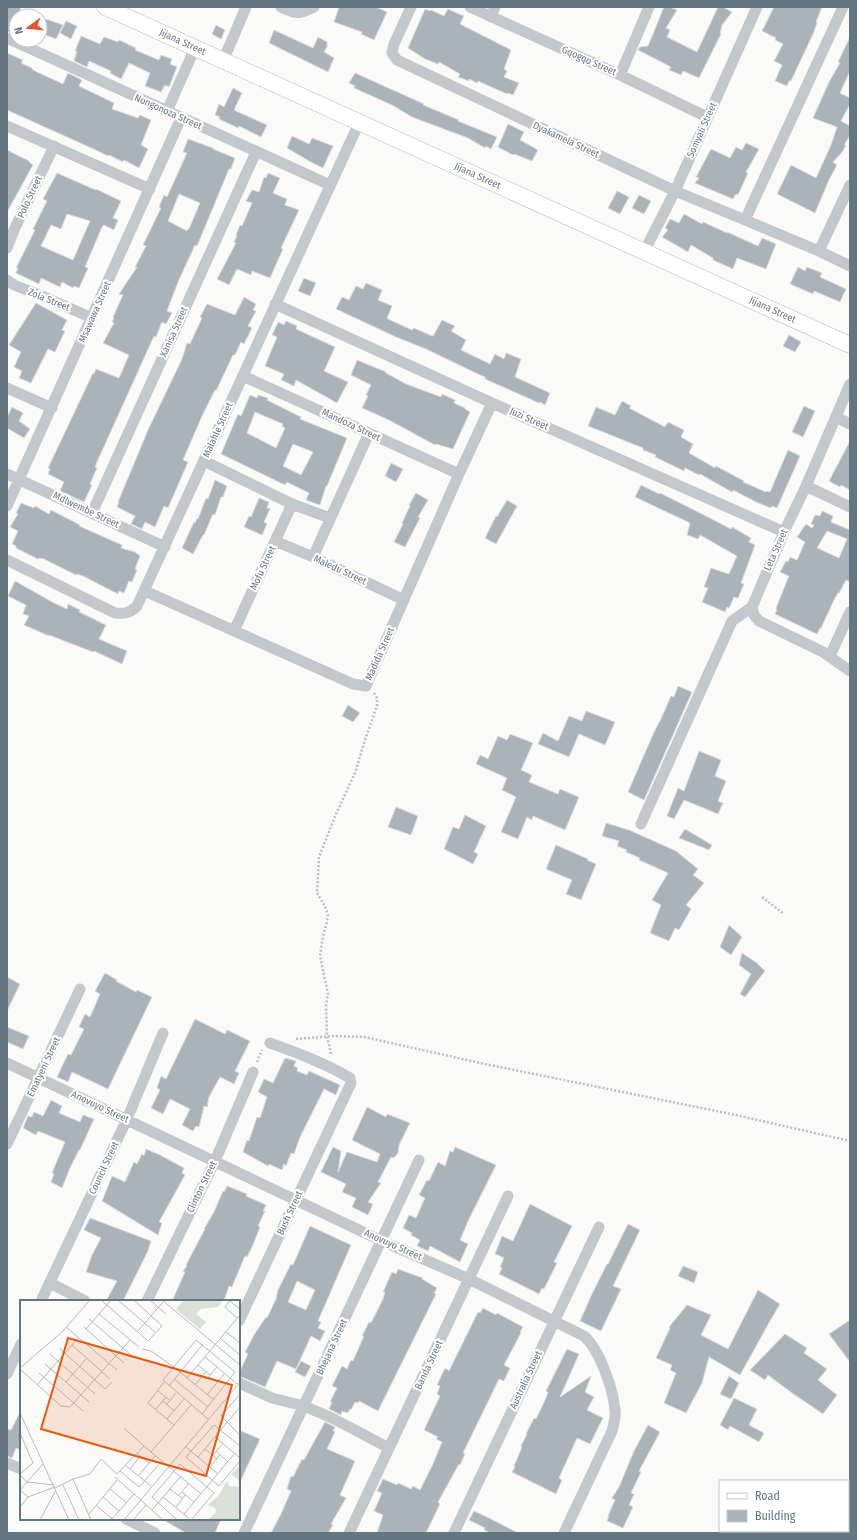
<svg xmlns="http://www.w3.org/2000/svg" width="857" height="1540" viewBox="0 0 857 1540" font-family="'Fira Sans Condensed',sans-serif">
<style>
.building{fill:#aab3b9;stroke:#dcdcda;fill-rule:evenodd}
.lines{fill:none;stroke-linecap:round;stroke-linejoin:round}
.secondary-casing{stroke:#b3babf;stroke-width:17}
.path{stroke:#bbbfc2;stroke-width:2.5;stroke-dasharray:2 2;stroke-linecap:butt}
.street{stroke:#c3c8cc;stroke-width:11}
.secondary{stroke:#fff;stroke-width:16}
.labels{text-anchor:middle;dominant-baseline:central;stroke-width:4;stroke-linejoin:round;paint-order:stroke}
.street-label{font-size:10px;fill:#657683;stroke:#fff}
.inset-road{fill:none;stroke:#b5bdc2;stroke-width:1}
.view{fill:#e8590c;fill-opacity:0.15;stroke:#e8590c;stroke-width:2}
.inset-edge{fill:none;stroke:#657683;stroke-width:2}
</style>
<rect width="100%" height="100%" fill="#fafaf8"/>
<path class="building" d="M7 7H21L18 16H16V20L11 32 7 31Z
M339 7H376L387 12 374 40 361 34 362 32 334 22Z
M664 7H670L677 10 666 28 670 30 667 37 697 52 718 7H723L732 12 722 25 720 33 721 34 699 78 683 71 681 75 669 70 671 67 638 50 640 47 648 46Z
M774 7H822L816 22 817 23 813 34 791 81H789L787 86 775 81 782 65 774 61 783 44 775 40 776 38 762 31Z
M425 9 430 11 431 10 444 16 448 9 459 14 464 16 460 24 511 50 504 69 507 71 504 77 519 83 513 95 508 93 507 94 478 81 477 83 469 79V81L458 77 460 74 439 62 438 64 425 59 408 48Z
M46 19 63 25 56 39 40 33Z
M66 21 77 26 71 39 60 33Z
M216 25 225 30 221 39 212 34Z
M274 30 313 48 318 37 327 42V47L324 52 334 58 328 72 269 43Z
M81 36 100 44 104 37 118 42 119 40 136 48 135 50 159 60 161 55 172 59 170 64 177 67 169 87 165 85 161 92 145 86 150 73 129 63 121 79 110 73 111 71 89 61 87 67 74 61 77 51H75Z
M850 37V71L840 93 850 98V104L841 121 850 126V135L844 145H846L843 151 833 162 837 165 829 180 815 213 777 194 791 165 816 178 831 145 837 127 813 118 829 82 840 63 838 62Z
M7 53 23 60 21 63 32 68V69L37 72 63 84 68 73 82 80 79 86 114 103 112 109 138 118 140 115 151 120 141 145 148 149 139 168 124 160 123 162 109 155 108 156 98 151 7 110Z
M355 73 424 104 423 105 459 120 458 121 497 137 491 149 486 146 485 148 468 138 412 117 392 105 354 88 355 86 349 83Z
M233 88 242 93 234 110 267 125 261 137 239 126 238 128 219 119 220 117 215 115 219 104 224 107Z
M508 124 524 132 520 140 538 150 532 161 514 154 513 155 498 147Z
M292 136 309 144 312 138 333 146 323 168 309 161 287 148Z
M188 139 213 148V149L235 158 231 169H229L197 246 195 245 178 282 167 311 172 313 166 324 162 322 156 337 154 336 97 462 95 467 97 468 90 484 92 485 84 502 60 491 64 482 48 474 50 469 48 468 93 373 94 374 96 369 119 378 129 355 103 343 114 323 112 322 114 318 113 317 123 295 119 294 137 267H135L146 246 143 245 161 208 159 207 164 195 167 197 187 153 183 152ZM179 194 200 203 189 229H188L187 231 168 221Z
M746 143 759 149 746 172 748 173 738 195 736 194 733 199 695 183 699 178 696 177 711 149 730 158 736 147 742 150Z
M7 150 29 161V162L33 165 7 212Z
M57 173 91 188 96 190V189L121 201 113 218 118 220 114 230 104 225 102 227 85 267 88 268 79 288 74 286 73 288 62 282 60 287 41 278 39 284 16 273 18 268H16L35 230 33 229 47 201 43 199ZM67 214 90 221 73 260 41 246 51 225 61 229Z
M268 173 280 178 273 193 287 199 285 205 299 210 281 248 283 249 270 278 252 271 251 275 237 269 229 285 217 279 236 243 234 242 237 236 236 235 240 225 242 226 252 203 246 201 252 190 259 192 264 177 266 178Z
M617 191 629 197 620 214 608 208Z
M639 195 651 201 644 214 632 208Z
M684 214 702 224 703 222 727 233V232L758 246 762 238 776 244 766 269 737 258 733 269 713 260V258L691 245 688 252 662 237 668 230 665 228 670 219 679 223Z
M798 267 805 271 807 267 822 273 820 277 846 289 840 302 814 291 813 294 790 284Z
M304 278 316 283 310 296 298 291Z
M366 283 382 290 378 300 392 306 387 318 388 319 412 330 414 328 432 336H433L442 320 455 326 451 331 466 340 461 350 490 364 495 354 504 359 506 353 521 359 515 377 550 393 545 405 540 402 539 403 485 379V377L480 375 426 349 396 337 336 309 342 297 349 300 356 286 363 289Z
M244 297 256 304 253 310 256 311 248 326 252 328 244 344 241 342 235 355H233L216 391 215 390 202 416 183 460 188 462 168 508 164 506 155 527 145 522 142 529 131 524 135 516 117 507 119 502H118L148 430 182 359 187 343 190 344 202 318 200 317 207 304 235 315Z
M36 303 67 320 62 330 65 331 55 352 48 349 31 383 19 378 22 371 14 367 21 352 9 345Z
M286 321 297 326 296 329 335 347 324 371 348 382 337 403 296 380 294 386 281 380 284 374 265 366 277 337 272 335 278 322 284 325Z
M789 335 801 342 795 352 783 346Z
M357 360 386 372V373L406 384 441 397 442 394 455 400 454 403 465 408V409L470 412 453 449 436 444 435 445 389 420 362 408 368 396 366 395 371 385 351 375Z
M250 395 257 398 258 395 268 398 267 400 301 417 300 419 347 438 327 486H326L320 505 306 500 309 493 287 482 285 485 221 454 238 414 241 416ZM255 412 283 424 282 426 285 428 276 448 247 433ZM293 444 313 452 301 475 283 466Z
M622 401 631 406 629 408 665 427 668 422 684 430 681 437 693 444 689 453 715 468 716 466 744 481 743 482 766 492 767 491 770 492 788 450 800 456 777 508 772 506 771 508 756 502 733 490 732 492 700 474 699 475 685 468 684 471 655 457 656 455 643 450V448L588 426 596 407 615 415Z
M804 406 815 411 803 437 792 432Z
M12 407 23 413 19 421 30 429 24 438 7 428V417Z
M850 441V490L841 485 840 487 829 481Z
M391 463 403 469 396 482 385 476Z
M215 480 227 486 223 497H221L215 515 213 514 204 535H203L193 554 182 548 194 522 195 523 197 518 198 519 206 498 208 499Z
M641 485 659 494 660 493 700 513 731 529 732 527 751 538 749 542 755 545 741 583 744 584 738 598 734 597 729 608 727 607 725 612 702 602 708 588 704 587 711 568 729 574 737 556 700 535 698 539 687 535 690 523 635 497Z
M416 493 428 500 418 517 420 518 405 547 394 542 403 524 402 523 410 506 409 505Z
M259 498 269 502 267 508 270 509 264 522 267 524 262 535 244 527 249 516 251 517Z
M507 500 517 506 496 544 485 538 496 516 497 517Z
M21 503 34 508 35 506 49 514 51 510 80 525 79 526 122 545 121 548 135 552 140 556 135 569 137 570 132 582 129 581 124 593 119 591 118 594 83 576 77 574 76 575 44 559 39 558 38 559 16 548V546L12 544 18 531 10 527 18 514 16 513Z
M822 511 833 516 831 522 850 530V582L846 580 839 593H838L835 598 821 628H820L817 634 775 614 777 610 776 608 789 576 780 572 786 561 788 562 790 557 797 560 805 542 797 537 806 524 812 528 814 525 811 524 815 515 820 516ZM827 531 847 539 839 558 817 548Z
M15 581 54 603 67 609 68 604 80 610 79 612 106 625 99 639 127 651 122 664 94 651 93 652 49 635V636L24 625 29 616 23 614 26 605 8 596Z
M678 686 692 692 644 800 628 792 654 732 661 719 671 696 674 697Z
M348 705 360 713 353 722 342 716Z
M586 711 615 722 605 745 579 734 569 757 538 744 543 733 558 741 569 716 582 721Z
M510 734 533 743 521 770 532 775 529 782 558 794 560 789 579 797 565 830 533 816 532 820 527 817 518 839 501 832 516 797 502 790 507 778 476 764 480 755 488 759 498 736 507 740Z
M699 751 721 760 715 776 726 781 718 801 723 803 718 814 684 800 674 819 667 816 678 788 684 791Z
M396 807 418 816 411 835 388 827Z
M465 815 486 826 474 852 478 854 473 864 444 849 453 827 459 829Z
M606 823 629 830 676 851 698 869 693 875 704 883 686 905 691 909 679 930 675 928 669 941 650 933 661 905 652 900 668 873 639 860 640 858 626 852 627 850 617 846 619 841 602 836Z
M685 829 712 845 709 850 679 838Z
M556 845 588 859 587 860 596 864 581 900 566 894 572 880 546 869Z
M729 925 742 937 731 955 720 947Z
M742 953 757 963 765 971 745 997 740 994 751 974 739 965Z
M105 973 117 980 116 981 136 992 137 990 152 997 108 1089 72 1072 68 1082 57 1077 68 1054 71 1055 84 1029 79 1027 85 1014 90 1017 100 994 95 991Z
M7 977 20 984 7 1011Z
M195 1019 225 1034 227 1030 250 1041 235 1071 239 1073 234 1084 220 1077 209 1097 207 1107 204 1106 199 1127 196 1126 193 1131 182 1125 190 1109 170 1099 163 1114 151 1108 160 1090 157 1088 161 1076 166 1079Z
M7 1027 29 1036 23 1049 7 1042Z
M285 1058 296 1061 294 1066 298 1068 297 1071 307 1075 309 1071 340 1085 336 1095 324 1089 300 1137 294 1154 291 1153 286 1166 284 1164 282 1170 269 1164 268 1166 243 1152 247 1140 249 1141 257 1117 260 1118 267 1097 258 1092 264 1079 273 1083Z
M51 1100 62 1106 59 1113 80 1122 83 1115 94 1119 80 1150H79L70 1168 62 1188 51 1182 54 1174 52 1173 65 1142 38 1131 36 1135 23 1128 28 1116 32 1117 34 1112 43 1116Z
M367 1107 386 1117 387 1114 410 1123 399 1145 398 1153 394 1158 391 1157 378 1182 381 1183 368 1202 373 1204 368 1215 352 1207 356 1198 342 1192 346 1184 321 1172 333 1147 341 1151 338 1172 347 1152 377 1162 380 1154 352 1140Z
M455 1147 496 1165 469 1219 460 1240 468 1244 460 1262 430 1246 428 1251 417 1246 420 1240 411 1235 412 1233 403 1228 409 1215 416 1218 425 1198 419 1195 427 1180 429 1181 438 1162 445 1166 450 1151 453 1152Z
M146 1149 160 1155 184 1168 182 1173 185 1175 159 1222 162 1223 158 1235 102 1201 112 1176 125 1182 134 1162 137 1164 142 1154 144 1156Z
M227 1186 247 1194 246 1196 266 1205 263 1211H265L258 1226 260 1227 253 1245 247 1257 245 1256 232 1287 229 1286 224 1301H172L185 1272 183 1271 187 1266 186 1265 205 1229H204L214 1212 223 1191 224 1192Z
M530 1204 572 1226 554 1262 557 1263 544 1289 542 1288 539 1294 499 1274 502 1268 500 1267 504 1258 495 1254 502 1236 513 1241Z
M90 1218 151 1241 148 1251 123 1301H106L117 1281 86 1272 92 1255 101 1238 84 1230Z
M628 1224 640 1230 613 1286 621 1289 601 1331 580 1321 592 1294 607 1264H608Z
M310 1226 351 1245 318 1321 321 1322 318 1328 325 1331 320 1341 311 1336 296 1369 277 1361 265 1387 239 1376V1373L248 1354 245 1352 254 1335 266 1317 267 1318 276 1299 278 1290 291 1264 293 1265ZM297 1281 315 1290 306 1310 288 1302Z
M683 1266 698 1272 694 1283 678 1276Z
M398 1269 423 1278 422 1279 437 1288 434 1293 436 1294 378 1411 359 1401 358 1403 355 1402 351 1410 350 1409 348 1413 342 1411 341 1415 329 1409 332 1402H330L337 1388 332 1386 342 1366 347 1369 351 1360 353 1361 364 1336H362L369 1322 371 1323 383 1299 385 1292H383L392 1272 396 1274Z
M758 1290 780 1304 770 1321 740 1375 709 1357 702 1383 686 1413 664 1403 676 1373 670 1370 672 1365 656 1358 670 1328 669 1327 687 1305 711 1315 701 1335 728 1349Z
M483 1308 496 1315 497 1313 523 1327 520 1332 521 1333 504 1365 510 1368 504 1381 499 1379 463 1453 465 1454 460 1465 459 1464 438 1502 440 1504 426 1533H377L383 1515 374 1511 382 1493 377 1491 383 1479 397 1485 398 1483 411 1489 413 1486 420 1490 433 1464 442 1442 436 1439 438 1437 424 1430 440 1396 437 1394 440 1386 437 1385 445 1368 449 1371 478 1312 480 1313Z
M850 1320V1362L829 1334Z
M785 1334 807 1348 804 1353 827 1369 818 1380 837 1395 823 1414 792 1393 768 1375 765 1380 750 1370Z
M567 1349 579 1354 560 1397 591 1376 585 1392 594 1397 587 1410 603 1418 590 1444 577 1438 559 1478 562 1480 556 1494 512 1472 515 1467 514 1466 522 1447 521 1446 527 1434H526L534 1418 536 1419 546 1398 548 1392 546 1391Z
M301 1361 311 1366 305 1377 295 1372Z
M729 1376 739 1383 731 1399 720 1394Z
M734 1398 757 1409 749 1425 764 1433 759 1442 730 1426 728 1430 720 1425Z
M21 1410V1450L16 1448 12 1458 7 1456V1429L11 1430Z
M325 1422 335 1427 333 1431 335 1432 327 1449 355 1461 340 1495 346 1498 331 1524 333 1525 328 1533H271L281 1514 291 1491 287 1489 291 1476 293 1477 302 1459 304 1460Z
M648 1425 660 1432 639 1471 641 1472 631 1493 634 1494 629 1505 633 1507 623 1528 607 1521 609 1516H608L615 1500 612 1498 619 1487 634 1451Z
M239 1430 260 1439 239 1484Z
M474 1511 489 1518 518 1533H490L484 1530 485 1528 469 1520Z
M162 1519H221L215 1533H186Z"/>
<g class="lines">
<defs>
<g id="secondary">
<path id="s1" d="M105 7 850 345"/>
</g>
</defs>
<use href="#secondary" class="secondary-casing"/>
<path class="path" d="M762 897 784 914
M296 1039 334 1036 364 1037 485 1064 731 1114 850 1141
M331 1054 327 1036 326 1005 328 994 320 956 323 936 327 922 328 915 325 906 317 893 319 857 336 814 355 773 364 743 377 706V698L374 693
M257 1062 262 1050"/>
<path class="street" d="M281 7C296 14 299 15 314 7
M411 7 394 44 392 53 397 60 675 191 745 220 843 7
M470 7 620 75 707 117
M491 17 495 7
M7 38 330 185
M223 61 246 7
M620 75 649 7
M167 111 195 48
M7 126 150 189
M850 185 819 251 850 266
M745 220 819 251
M7 248 14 230 54 146
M644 252 675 191 757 7
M7 280 14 285 42 296 92 318
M275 304 492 403 784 532
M243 376 459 474
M850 384 806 486 784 532 752 607 754 615 759 621 823 652 850 671
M7 388 52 408
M836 417 850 424
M204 461 292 504 330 518
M7 474 165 547
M806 486 850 507
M7 506 181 118
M92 513 256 152
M275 541 313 557 404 600
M313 557 369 433
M7 560 115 613C125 614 130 613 137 606L359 123
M145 591 353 684 366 686 459 474 492 403
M234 631 292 504
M830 656 850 612
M641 824 732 621 752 607
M7 1063 382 1241 469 1279 584 1336C600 1350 613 1389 615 1410 616 1417 614 1424 612 1431L564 1533
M7 1144 80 989
M50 1283 85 1301
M41 1301 127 1119 163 1033
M147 1301 215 1161 253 1072
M239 1321 351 1083 350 1078C325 1063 297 1053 270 1043
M7 1374 21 1344
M239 1383 272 1398 304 1406 332 1418 389 1448
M7 1463 21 1469
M126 1519 155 1533
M244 1533 419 1160
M349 1533 508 1196
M454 1533 599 1227"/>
<use href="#secondary" class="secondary"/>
</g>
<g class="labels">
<g class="street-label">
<text stroke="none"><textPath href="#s1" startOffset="85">Jijana Street</textPath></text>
<text transform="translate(589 61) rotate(24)">Gqogqo Street</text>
<text transform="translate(168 112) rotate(24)">Nongonoza Street</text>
<text transform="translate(702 130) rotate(-66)">Somyali Street</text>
<text transform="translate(566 140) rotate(25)">Dyakamela Street</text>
<text stroke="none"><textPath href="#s1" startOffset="409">Jijana Street</textPath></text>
<text transform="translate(30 197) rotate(-65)">Polo Street</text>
<text transform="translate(49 300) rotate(22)">Zola Street</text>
<text stroke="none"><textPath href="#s1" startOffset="733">Jijana Street</textPath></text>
<text transform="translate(95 312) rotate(-66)">Msawawa Street</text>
<text transform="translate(174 332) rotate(-66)">Xanisa Street</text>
<text transform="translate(529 419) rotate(24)">Juzi Street</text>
<text transform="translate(351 425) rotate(25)">Mandoza Street</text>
<text transform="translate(218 430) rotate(-66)">Malahle Street</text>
<text transform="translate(86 510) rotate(25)">Mdlwembe Street</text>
<text transform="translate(776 550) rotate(-66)">Leta Street</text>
<text transform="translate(263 568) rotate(-65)">Mofu Street</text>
<text transform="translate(340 570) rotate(25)">Maledu Street</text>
<text transform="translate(380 654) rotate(-66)">Madida Street</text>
<text transform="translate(44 1067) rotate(-65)">Ematyeni Street</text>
<text transform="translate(100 1107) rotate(25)">Anovuyo Street</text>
<text transform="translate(104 1168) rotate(-65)">Council Street</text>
<text transform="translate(202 1187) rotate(-64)">Clinton Street</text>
<text transform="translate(290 1213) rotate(-65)">Bush Street</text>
<text transform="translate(393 1245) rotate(24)">Anovuyo Street</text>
<text transform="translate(332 1347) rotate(-65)">Bhejana Street</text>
<text transform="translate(429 1365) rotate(-65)">Banda Street</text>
<text transform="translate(526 1380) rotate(-65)">Australia Street</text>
</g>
</g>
<g transform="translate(20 1300)">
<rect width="220" height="220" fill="#fafaf8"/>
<path d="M164 0H203L198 7 181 9 176 14 186 22 180 29 156 9ZM220 166V220H188L196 212 195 208 188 205 199 195 207 181 209 186 219 187 218 179 211 174Z" fill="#dadfd7"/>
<path class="inset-road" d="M81 0 127 40M98 0 135 32M114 0 142 26 128 41M130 0 146 14M142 0 220 65M210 0 205 7 217 18M210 1 220 9M79 14 119 47M69 19 111 55M46 27 97 70M64 27 104 63M66 29 91 0M117 32 144 1M206 32 220 43M200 38 220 55M52 45 90 79M39 48 85 89 92 82M122 49 131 51 154 67 194 100M30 54 75 94M185 57 217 84M25 64 69 102M178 65 190 75M0 68 42 32 70 0M0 69 41 106 50 107 110 40M19 73 63 111M167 78 220 15M154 79 188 107M187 79 197 67M46 82 66 59M144 82 128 103 154 125M17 85 58 38M175 85 186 72M149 86 183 44M137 90 149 100M220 94 201 116 220 135M187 95 204 74M143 101 154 111M147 104 156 93M136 109 146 97M0 113 49 220M182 114 215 72 176 40 143 80 188 119M147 119 164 99M104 128 124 146M0 133 13 163 0 174M195 137 220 158M165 146 198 174M220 146 194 125 166 157 199 186 220 161M185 149 197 159M196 151 208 162M131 152 171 105M117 153 129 163M193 155 203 143M178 157 220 107M23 164 7 182 34 185M105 165 131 186M190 167 200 155M110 169 120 156M100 171 119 187 142 161M0 175 7 182 0 190M119 175 135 156M95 177 143 220M53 179 70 174 81 159 97 174 124 146 181 194M43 185 59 220M35 188 53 179 71 220M90 189 107 203M150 189 162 198M0 190 8 197 0 207M162 192 174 202M159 195 169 183M8 197 35 187M83 197 99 211M143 197 171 220M76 205 92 219M156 207 165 195M132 210 161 176M69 214 97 180M164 214 215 153M20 220 36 190M91 220 114 194M104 220 220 82M113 220 126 205M157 220 132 197 160 164 194 193 171 220"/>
<path class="view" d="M48 38 212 85 186 176 21 129Z"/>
<rect width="220" height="220" class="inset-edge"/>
</g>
<rect width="857" height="1540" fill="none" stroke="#657683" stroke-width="16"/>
<rect x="719" y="1480" width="130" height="52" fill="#ffffff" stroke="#c1c8cd"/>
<rect x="727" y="1493" width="20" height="6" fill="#ffffff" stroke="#c1c8cd"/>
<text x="755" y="1500" font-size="12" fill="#657683">Road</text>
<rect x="727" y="1510" width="20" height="12" fill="#aab3b9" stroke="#c1c8cd"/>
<text x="755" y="1520" font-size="12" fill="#657683">Building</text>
<g transform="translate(28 28) rotate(254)"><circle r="19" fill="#ffffff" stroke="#c1c8cd"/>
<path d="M0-3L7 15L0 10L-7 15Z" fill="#e4572e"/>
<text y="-6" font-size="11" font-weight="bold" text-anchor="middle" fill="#657683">N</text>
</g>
</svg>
